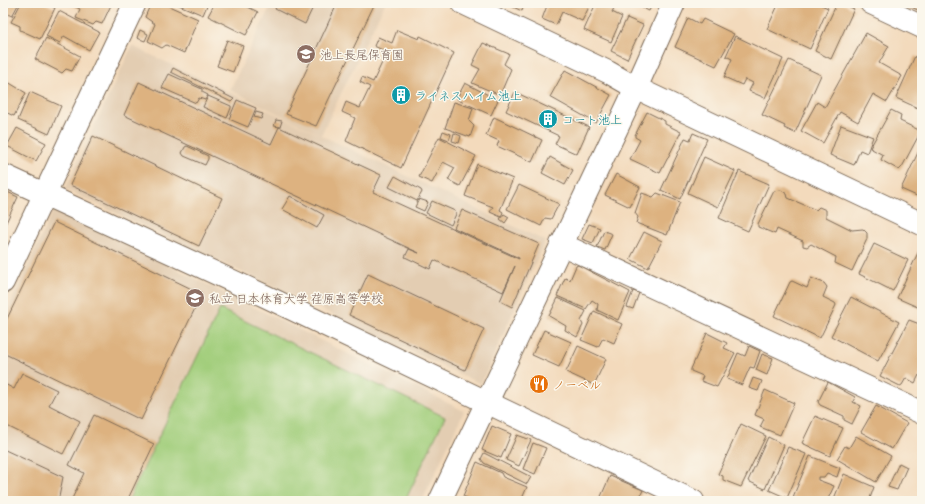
<svg xmlns="http://www.w3.org/2000/svg" width="925" height="504" viewBox="0 0 925 504" font-family="Delius,'Klee One',sans-serif">
<style>
.built{fill:#e3cdb2}
.green{fill:#a2ce7b;stroke:#6e7c4c}
.building{fill:#ddb280}
.lines{fill:none;stroke-linecap:round;stroke-linejoin:round}
.minor-casing{stroke:#7b6855;stroke-width:24}
.minor{stroke:#fff;stroke-width:22}
.labels{text-anchor:middle;dominant-baseline:central;stroke-width:3;stroke-linejoin:round;paint-order:stroke}
.education-label{font-size:12px;fill:#785e54;stroke:#fbf7ec;text-anchor:start}
.culture-label{font-size:12px;fill:#0d838f;stroke:#fbf7ec;text-anchor:start}
.food-label{font-size:12px;fill:#c56008;stroke:#fbf7ec;text-anchor:start}
</style>
<rect width="100%" height="100%" fill="#fbf7ec"/>
<filter id="ink" filterUnits="userSpaceOnUse"><feTurbulence type="fractalNoise" baseFrequency=".025" numOctaves="2"/><feDisplacementMap in="SourceGraphic" scale="8" xChannelSelector="R" yChannelSelector="G"/><feConvolveMatrix kernelMatrix="1 2 1 2 8 2 1 2 1" color-interpolation-filters="sRGB"/></filter>
<filter id="wash" filterUnits="userSpaceOnUse"><feTurbulence type="fractalNoise" baseFrequency=".012" numOctaves="4" result="noise"/><feDisplacementMap in="SourceGraphic" scale="16" xChannelSelector="R" yChannelSelector="G"/><feGaussianBlur stdDeviation="0.9" result="paint"/><feColorMatrix in="noise" values="0 0 0 0 0 0 0 0 0 0 0 0 0 0 0 0 0 1.4 0 .05"/><feComposite in="paint" operator="in"/></filter>
<g filter="url(#wash)">
<rect width="100%" height="100%" fill="#f3dabc"/>
<path class="built" d="M272 3H385L321 135 230 90Z
M132 46 545 241 481 384 65 189Z
M54 209 464 411 422 501H3V320Z"/>
<path class="green" d="M220 309 445 417 405 501H128Z"/>
<g id="blocks">
<path class="building" d="M3 3H19L12 16 3 12Z
M21 3H44L55 8 40 39 20 30V26L11 22Z
M67 3H112L102 24 96 22 93 25 76 18 80 9Z
M151 3H162L198 19 184 53 166 45 162 48 148 41 155 24 145 17Z
M174 3H208L203 15Z
M215 3H240L258 12 246 35 208 16Z
M278 3H315L305 24 275 9Z
M337 3H375L316 126 286 114 337 4Z
M504 3H525L522 11Z
M548 3H591L582 21 562 12 556 25 542 19Z
M596 3H602L614 8 612 12 622 17 611 42 584 30Z
M632 3H653L649 11Z
M779 3H817L828 8 810 49 767 29Z
M837 3H841L854 9 831 59 815 51Z
M903 3H922V12Z
M59 11 99 32 89 50 64 36 60 43 46 36Z
M627 18 643 25 627 59 611 51Z
M688 18 700 24 703 19 734 34 716 66 675 47Z
M140 30 148 34 145 41 137 38Z
M397 30 419 39 420 36 454 53 401 168 346 141 355 118 342 112 346 102 360 108 370 87 360 82 362 77 373 82 387 52 374 46 378 37 392 43Z
M866 33 889 46 879 63 902 76 887 102 873 94 858 122 840 112 823 143 801 131 817 102 825 107Z
M735 36 783 59 765 98 749 91 753 83 745 79 742 85 724 77 732 59 726 56Z
M46 38 80 56 72 71 66 69 62 73 35 59Z
M227 40 243 46 233 72 217 66Z
M483 43 509 54 504 64 511 69 500 95 472 83 480 69 472 65Z
M915 56 922 60V110L896 98Z
M789 60 821 75 795 133 784 128 785 126 762 115Z
M173 68 175 69 234 99 231 102 171 72Z
M565 70 611 95 596 123 550 97Z
M169 74 202 89V92L208 95 205 100 199 98 196 103 162 88Z
M3 79 26 93 14 116 3 111Z
M139 82 271 144 279 127 381 175 373 192 519 259V258L454 228 462 210 539 244 512 307 500 301 515 266 503 292 434 260 430 269 405 257 409 249 419 253 124 115Z
M465 83 498 100 491 115 458 100 457 98Z
M30 92 61 106 49 134 18 120Z
M515 92 589 127 577 154 555 144 559 136 506 111Z
M208 96 231 106V108L227 118 203 107Z
M237 100 256 108 248 127 229 119Z
M454 102 473 108 469 121 474 126 470 137 445 128Z
M891 110 901 115 900 121 921 131 902 167 899 170 881 160 883 155 870 148Z
M256 112 263 114 261 119 254 117Z
M647 112 665 121V124L681 132 660 173 630 159 640 140 635 137V135Z
M494 117 542 140 532 162 497 146 499 141 486 135Z
M276 120 282 121 280 127 274 126Z
M841 125 873 137 867 153 860 150 854 165 830 155Z
M17 128 46 143 36 161 7 146Z
M443 131 451 134 449 140 441 137Z
M454 133 461 136 459 143 452 141Z
M693 133 707 139 680 199 661 190 685 138 690 140Z
M93 136 222 198 199 246 70 185Z
M439 137 476 156 460 186 448 180 455 168 443 162 432 183 419 177Z
M922 144V190L919 197 901 189Z
M187 146 208 156V159L205 165 184 156 182 153 185 147Z
M550 157 573 170 565 185 542 173Z
M704 157 735 171 718 207 688 193Z
M477 164 513 179 500 210 503 212 501 217 490 212 493 207 465 196Z
M739 171 769 184 748 231 719 218Z
M616 174 640 187 630 207 605 195Z
M395 176 421 190 422 192 417 201 389 187Z
M519 185 559 204 551 219 545 218 541 226 507 209Z
M3 190 18 197 3 229Z
M781 190 787 194 788 198 816 210 819 207 826 210V217L852 230 863 229 867 233V239L852 271 835 263 836 257 811 244 807 247 803 246V241L777 229 775 234 758 227V224L774 191Z
M642 193 653 197 657 193 680 202 667 235 636 223 638 217 635 213Z
M290 196 324 215 317 228 282 209Z
M419 199 428 202 424 211 415 207Z
M432 201 455 211 456 214 451 225 426 213Z
M504 214 509 217 505 223 500 219Z
M54 222 202 294 141 420 3 353V327Z
M589 224 600 228 593 243 582 239Z
M604 231 612 234 605 250 597 247Z
M644 232 662 241 648 268 630 259Z
M874 244 908 260 893 291 859 274Z
M922 244V309L897 298Z
M578 265 630 292 618 320 597 310 598 304 592 300 586 309 557 296 565 278 570 280 576 266Z
M368 274 484 329 465 370 349 315Z
M811 278 824 283 827 287 823 297 835 303 836 305 820 338 774 316 790 282 792 281 807 288Z
M633 291 639 293 633 309 627 307Z
M851 297 899 322 878 361 831 336Z
M558 298 586 311 581 321 583 325 577 337 565 330 566 326 549 316Z
M594 311 622 324 614 343 603 338 598 347 581 340Z
M909 320 922 325V377L919 375 915 383 906 378 902 385 900 386 880 376Z
M544 330 571 342 559 367 532 355Z
M707 333 727 343 724 348 735 353 717 387 701 381 703 376 691 371V369Z
M578 346 606 359 594 385 566 372Z
M749 346 760 351 754 368 750 367 742 385 727 379 738 353 745 356Z
M762 354 773 358 767 375 756 370Z
M22 373 57 390 49 405 80 421 63 454 3 424V383L14 389Z
M753 378 762 381 758 391 749 388Z
M828 382 855 397 853 402 861 406 852 424 844 420V416L820 405 818 402Z
M765 390 794 403 780 435 760 427 764 419 755 415Z
M876 406 907 423 892 449 861 432Z
M94 415 154 444 127 501H71L84 473 69 465Z
M815 416 843 428 830 456 802 443Z
M741 424 766 436 741 487 723 480V476L718 474Z
M492 426 511 434 501 458 482 450Z
M517 435 531 440 519 466 506 460Z
M856 436 891 456 876 482 837 459 845 446 849 448Z
M768 437 784 445 765 489 748 481Z
M533 443 546 448 535 474 523 469Z
M788 447 806 454 787 498 769 490Z
M3 449 63 477 59 497 57 501H3Z
M484 453 531 477 527 484 484 463 481 459Z
M810 456 840 468 837 477 827 473 824 477H818V480L834 486 827 501H803L793 497Z
M477 462 501 473 503 477 527 487 521 501H473L463 496Z
M899 463 907 467 897 490 888 487Z
M844 474 874 487 869 501H833Z
M610 476 643 490 638 501H599Z"/>
</g>
</g>
<g filter="url(#ink)">
<use href="#blocks" fill-opacity="0" stroke="#7b6855" stroke-width="1"/>
<g class="lines">
<defs>
<path id="minor" d="M463 3 608 72 636 88 922 224
M871 3 922 27
M3 175 265 296 693 501
M561 244 922 413
M3 282 135 3
M440 501 636 88 674 3"/>
</defs>
<use href="#minor" class="minor-casing"/>
<use href="#minor" class="minor"/>
</g>
</g>
<defs>
<symbol id="school-disc" viewBox="-11 -11 22 22"><circle r="9.5" fill="#8d6e63" stroke="#fbf7ec"/><path d="M0-5L7-2L0 1L-7-2ZM-4 1L0 2.5L4 1V4Q0 6-4 4Z" fill="#fff"/></symbol>
<symbol id="building-disc" viewBox="-11 -11 22 22"><circle r="9.5" fill="#0f9aa8" stroke="#fbf7ec"/><path d="M-4-6H4V6H1V3H-1V6H-4ZM-2.5-4.3h1.7v1.8h-1.7ZM.8-4.3h1.7v1.8H.8ZM-2.5-1h1.7V.8h-1.7ZM.8-1h1.7V.8H.8Z" fill="#fff"/></symbol>
<symbol id="restaurant-disc" viewBox="-11 -11 22 22"><circle r="9.5" fill="#e8710a" stroke="#fbf7ec"/><path d="M-5-6h1v4h1v-4h1v4h1v-4h1v5L-1.5 .5V6h-2V.5L-5-1ZM5-6V6H3V1.5H1.5Q1.5-4 5-6Z" fill="#fff"/></symbol>
</defs>
<g fill-rule="evenodd">
<use href="#school-disc" x="295" y="43" width="22" height="22"/>
<use href="#building-disc" x="390" y="84" width="22" height="22"/>
<use href="#building-disc" x="537" y="108" width="22" height="22"/>
<use href="#school-disc" x="184" y="287" width="22" height="22"/>
<use href="#restaurant-disc" x="528" y="373" width="22" height="22"/>
</g>
<g class="labels">
<g class="education-label">
<text x="320" y="54">池上長尾保育園</text>
<text x="209" y="298">私立 日本体育大学 荏原高等学校</text>
</g>
<g class="culture-label">
<text x="415" y="95">ライネスハイム池上</text>
<text x="562" y="119">コート池上</text>
</g>
<g class="food-label">
<text x="553" y="384">ノーベル</text>
</g>
</g>
<rect width="925" height="504" fill="none" stroke="#fbf7ec" stroke-width="16"/>
</svg>
